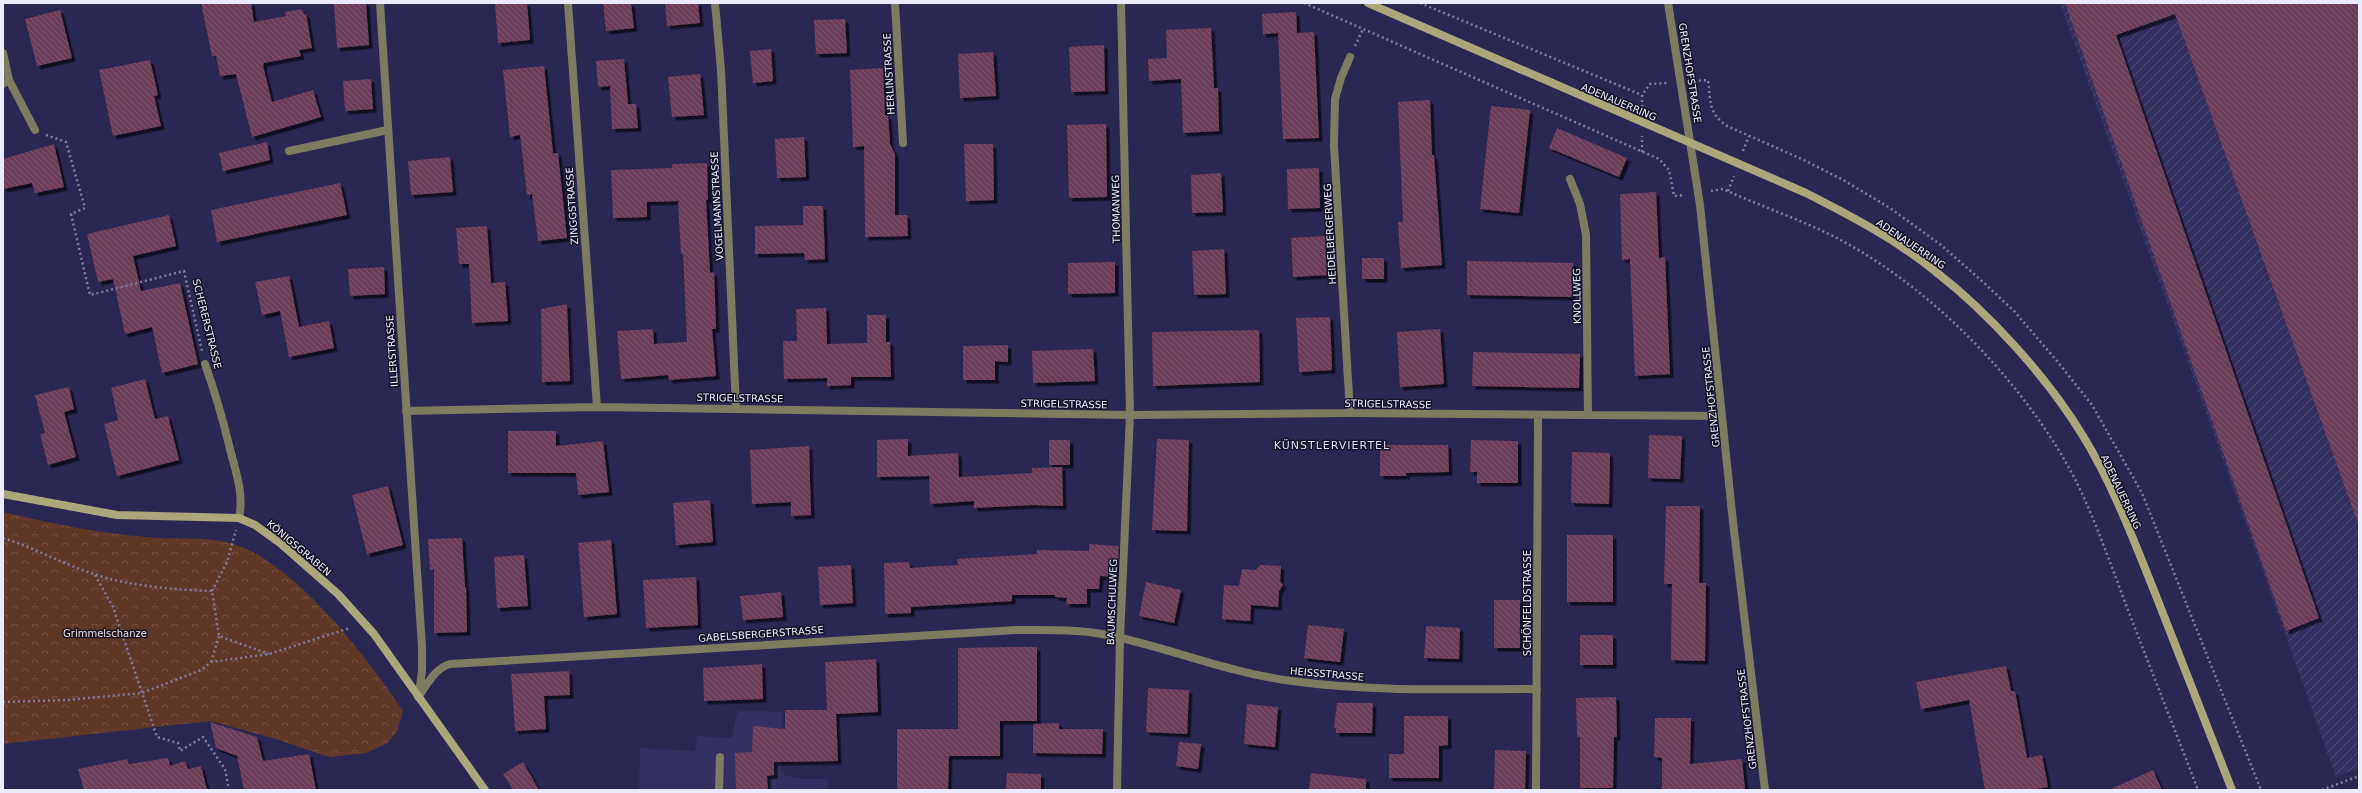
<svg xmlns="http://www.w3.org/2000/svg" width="2362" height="793" viewBox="0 0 2362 793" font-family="'DejaVu Sans',sans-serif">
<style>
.built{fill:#342f61}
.industrial{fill:url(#industrial-furrows)}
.park{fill:url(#park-crowns)}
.building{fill:url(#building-back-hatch);filter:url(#shadow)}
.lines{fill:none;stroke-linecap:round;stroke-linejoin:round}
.path{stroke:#7e7b9c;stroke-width:2.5;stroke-dasharray:2 3;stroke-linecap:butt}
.lane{stroke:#7e7c60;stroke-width:8}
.street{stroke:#7e7c60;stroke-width:8}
.secondary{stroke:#aba77a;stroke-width:8}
.labels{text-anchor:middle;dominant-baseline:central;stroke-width:3;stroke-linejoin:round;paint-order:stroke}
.street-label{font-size:10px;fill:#ebebfd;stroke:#151427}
.park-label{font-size:10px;fill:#f2dfd6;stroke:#151427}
.neighbourhood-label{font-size:11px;letter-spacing:1px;fill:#dcddff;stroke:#151427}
</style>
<defs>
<pattern id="industrial-furrows" width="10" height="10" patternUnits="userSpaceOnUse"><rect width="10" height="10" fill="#342f61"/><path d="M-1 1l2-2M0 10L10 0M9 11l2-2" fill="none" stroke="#524d79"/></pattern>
<pattern id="park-crowns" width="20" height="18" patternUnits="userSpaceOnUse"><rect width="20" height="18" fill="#5f3827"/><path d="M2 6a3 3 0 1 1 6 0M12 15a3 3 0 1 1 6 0" fill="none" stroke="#765547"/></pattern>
<pattern id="building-back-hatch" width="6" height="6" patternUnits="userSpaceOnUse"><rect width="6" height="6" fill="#6b3c58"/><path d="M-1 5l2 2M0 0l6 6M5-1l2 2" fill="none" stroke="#805871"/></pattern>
<filter id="shadow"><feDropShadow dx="3.5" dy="3.5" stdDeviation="0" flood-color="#0009"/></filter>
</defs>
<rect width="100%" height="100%" fill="#2b2753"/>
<path class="built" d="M738 710 782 712 781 774 801 779H828V790H639L640 748 695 751 697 736 731 738Z"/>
<path class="industrial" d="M2060 3H2359V768L2336 777Z"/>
<path class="park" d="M3 512C50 523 97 533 146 537 173 540 203 536 230 543 292 559 369 659 403 711L397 731 388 743 366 753 329 757 276 739 210 721 3 744Z"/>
<path class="building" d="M201 3H251L254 22 286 16 285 12 302 9 304 14H306L312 48 299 50 301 56 264 63 263 66 272 102 313 90 321 117 252 137 236 74 220 76 216 56H212Z
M334 3H366L369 45 337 48Z
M495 3H527L530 40 498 43Z
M603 3H631L634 28 606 31Z
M665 3H698L700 23 667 26Z
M2065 3H2359V521H2357L2175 14 2116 35 2319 618 2286 631Z
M60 10 72 58 37 66 25 19Z
M1296 12 1297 33 1314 32 1319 138 1283 139 1278 33 1263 34 1262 14Z
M845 19 847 53 816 54 814 20Z
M1211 28 1214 88H1218L1219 131 1183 133 1181 79 1149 81 1148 59 1167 58 1166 30Z
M1104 45 1105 91 1071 92 1069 47Z
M771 49 773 81 753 83 750 51Z
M993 52 996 96 960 98 958 54Z
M624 59 628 104H636L638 128 612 129 610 86 598 87 596 61Z
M150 60 158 95 154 96 161 126 113 136 99 70Z
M544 66 553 153H558L567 238 538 241 532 194 527 195 520 135 510 137 503 70Z
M883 68 885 115H888L890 144 895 154V215H907L908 236 865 237 864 146 853 147 850 70Z
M700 74 704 115 672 117 668 77Z
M371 79 373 109 345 111 343 81Z
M1430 100 1432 155H1434L1442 265 1401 268 1398 222H1403L1398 102Z
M1491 106 1530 110 1519 213 1480 209Z
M1106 124 1107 197 1069 198 1067 125Z
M1557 128 1627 158 1619 177 1549 148Z
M804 137 806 177 777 178 775 139Z
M267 142 270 160 223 171 219 153Z
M54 144 64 187 35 193 32 183 3 189V159Z
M964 144H993L994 200 966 201Z
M450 157 453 192 411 195 408 161Z
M707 163 708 200H706L710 273 714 272 716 329H712L716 376 669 380 668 375 621 379 617 331 653 329 654 344 687 342 683 254H681L678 201 647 202V217L613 218 611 170 672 168V164Z
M1319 168 1320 208 1288 209 1287 169Z
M1221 173 1223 212 1192 213 1191 175Z
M340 183 347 215 217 242 211 210Z
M1656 192 1659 258 1665 257 1670 374 1635 376 1630 259 1622 260 1620 194Z
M803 206H823L825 259 805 260 804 253 755 254V226L803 225Z
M169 215 176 246 133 256 141 291 180 283 198 364 162 373 152 327 125 334 113 279 98 282 87 234Z
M487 226 491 283 505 282 508 321 472 323 469 264H459L456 228Z
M1325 236 1327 275 1293 277 1291 238Z
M1224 249 1226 294 1194 295 1192 251Z
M1362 258H1384V279H1362Z
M1467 261 1573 263 1572 297 1467 295Z
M1115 262V293L1068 294V263Z
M384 267 385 294 350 296 348 269Z
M289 276 299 327 329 321 334 348 289 357 280 311 262 315 255 282Z
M567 304 570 381 542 382 541 309Z
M826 308 827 344 867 343V315H886V342H890L891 377H851V385L827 386V378L784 379 783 341H797L796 309Z
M1330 317 1332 370 1299 372 1296 318Z
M1440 329 1444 384 1400 387 1397 332Z
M1259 330 1260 382 1153 386 1152 332Z
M1008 345V362L995 361V380H963V346Z
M1093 349 1095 381 1033 383 1032 351Z
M1473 352 1580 354 1579 388 1472 386Z
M145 379 155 419 168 416 179 460 117 476 104 424 118 420 111 388Z
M69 387 74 409 64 412 76 457 48 465 40 434 45 433 35 395Z
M508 431H556V446L603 441 609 492 578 495 576 473H508Z
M1649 435 1682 436 1680 479 1648 478Z
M908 439V456L958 453 959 477 1032 473V468L1062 467 1063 506 1032 505 974 508V501L930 504 929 476 877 477V440Z
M1157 439 1189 440 1187 531 1152 530Z
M1049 440H1070V465H1049Z
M1471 440 1518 441V483H1477V472H1470Z
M1380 445H1448L1449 472 1406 473V476H1380Z
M809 446 811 515 791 516V502L752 504 750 450Z
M1572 452 1610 453 1609 504 1571 503Z
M388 486 403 545 367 554 352 495Z
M710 500 713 542 676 545 673 503Z
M1666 506H1700L1699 583H1706L1705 661 1671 660 1672 584H1664Z
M1567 535H1613V602H1567Z
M462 538 465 587H466L467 632 434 633V569L430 570 428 539Z
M611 540 617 614 584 617 578 543Z
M1089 544 1119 546 1117 577 1100 576 1099 589H1087V604H1066L1067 598 1055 597V595H1012V601L911 607V613L885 614 884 563 909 562 910 568 958 565 957 559 1037 554V550L1089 551Z
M524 555 528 606 497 608 494 557Z
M851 565 853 603 820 605 818 567Z
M1261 565 1281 566 1280 581 1283 585 1279 591 1278 607 1251 605 1250 621 1222 619 1224 585 1239 586 1242 569 1255 570Z
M696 577 698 625 646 628 643 580Z
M1146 582 1181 590 1174 623 1139 616Z
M781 592 783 617 743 620 740 596Z
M1494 600H1520V648H1494Z
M1308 625 1344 629 1340 662 1304 658Z
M1426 626 1460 628 1459 659 1424 658Z
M1580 635H1613V665H1580Z
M1014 647H1037V721H1000V756H949L948 790H897V729H958V648Z
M876 659 878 712 836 714 838 761 774 762V775L767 776 768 790H736L735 753 752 752 753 726 785 729V710H827L825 662Z
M762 664 763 699 704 701 703 668Z
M2006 666 2011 691H2015L2027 758 2042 755 2048 787 2030 790H1985L1969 700 1921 709 1916 682Z
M569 671 570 695 544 696 546 729 515 731 511 674Z
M1148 688 1189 690 1187 734 1146 732Z
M1616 697 1617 737H1614L1613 788H1580V737H1577L1576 698Z
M1337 703H1373L1372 733H1336V728H1334Z
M1247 704 1278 707 1275 747 1244 744Z
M1404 716H1448V745L1439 746V778H1389V754H1404Z
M1655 718H1691L1690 764 1742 759 1745 790H1662V758L1654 757Z
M210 722 257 737 263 761 309 754 316 790H244L237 756 216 748Z
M1059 723V729H1103L1102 754 1033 753V724Z
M1179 742 1201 744 1198 769 1176 766Z
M1495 750 1526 751 1525 790H1494Z
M168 758 170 766 185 761 188 769 201 766 207 790H84L78 769 127 759 129 764Z
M523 762 539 790H513L503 774Z
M2153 770 2162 790H2109Z
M1007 773 1041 774V790H1006Z
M1311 773 1366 779V790H1309Z"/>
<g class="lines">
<path class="path" d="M1304 3 1659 159 1669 170 1674 196 1685 195
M1420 3 1642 95
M1355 46 1363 29
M1694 81 1708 80C1711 102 1708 113 1727 126L1804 160 1845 181 1890 208 1941 245 1983 282 2014 311 2057 361 2092 405 2142 493 2261 790
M1642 107V95L1650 84 1667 83
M46 135 66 142 85 208 71 214 90 295 184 271 202 351
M1743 151 1749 136
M1642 152V136
M1711 191 1723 189C1764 208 1809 222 1848 244 1939 295 2027 387 2075 479 2096 521 2111 566 2128 610 2151 670 2175 730 2198 790
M1728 191 1734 176
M3 538C35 548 63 564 94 574 127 586 178 590 212 591L219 636 269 654
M95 575 113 607 157 737 178 743 180 751 203 737 225 769 229 790
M212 591 227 562 236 530
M211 662 219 636
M3 702 67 700 142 693 201 670 211 662 269 654 350 628
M2322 790 2359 776"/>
<path class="lane" d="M9 80 35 130
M205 364C215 392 223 420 230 449 236 473 244 493 239 518
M719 790 720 757"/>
<path class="street" d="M380 3 422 647V671L419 693
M568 3 597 407
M715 3 721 70 736 408
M895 3 903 143
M1668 3 1700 205 1733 522 1765 790
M3 53 9 80 3 84
M1350 57 1341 78 1335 99 1334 146 1350 413
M289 151 388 130
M1570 179 1580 204 1586 235 1588 415
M406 411 597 407 1130 415 1350 413 1722 416
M418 697C427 685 435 668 450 664L1017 630C1047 630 1078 629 1108 635 1170 648 1229 673 1292 681 1373 692 1455 689 1537 689
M1117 790 1120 638 1130 415 1121 3
M1536 790 1538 415"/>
<path class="secondary" d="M1368 3 1806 193C1851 216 1897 240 1936 272 1989 313 2048 378 2083 436 2112 483 2132 536 2153 588 2179 655 2206 723 2232 790
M3 494 117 515 239 518 255 525 280 543 338 594 374 634 485 790"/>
</g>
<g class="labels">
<g class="street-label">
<text transform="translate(1690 73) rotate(81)">GRENZHOFSTRASSE</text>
<text transform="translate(889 74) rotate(-93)">HERLINSTRASSE</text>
<text transform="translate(1619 102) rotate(23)">ADENAUERRING</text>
<text transform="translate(572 206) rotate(-94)">ZINGGSTRASSE</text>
<text transform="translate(717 206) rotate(-93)">VOGELMANNSTRASSE</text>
<text transform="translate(1116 209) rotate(-91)">THOMANWEG</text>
<text transform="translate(1330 234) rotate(-93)">HEIDELBERGERWEG</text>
<text transform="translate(1911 244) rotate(34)">ADENAUERRING</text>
<text transform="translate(1577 296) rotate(-91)">KNOLLWEG</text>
<text transform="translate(207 324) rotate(76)">SCHERERSTRASSE</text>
<text transform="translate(392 351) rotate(-94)">ILLERSTRASSE</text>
<text transform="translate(1711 397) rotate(-96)">GRENZHOFSTRASSE</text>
<text transform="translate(740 398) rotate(1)">STRIGELSTRASSE</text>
<text transform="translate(1064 404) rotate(1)">STRIGELSTRASSE</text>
<text transform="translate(1388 404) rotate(1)">STRIGELSTRASSE</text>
<text transform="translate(2121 492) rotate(65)">ADENAUERRING</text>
<text transform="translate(299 548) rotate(40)">KÖNIGSGRABEN</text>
<text transform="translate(1112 602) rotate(-88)">BAUMSCHULWEG</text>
<text transform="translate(1527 603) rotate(-90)">SCHÖNFELDSTRASSE</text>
<text transform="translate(761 634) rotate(-4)">GABELSBERGERSTRASSE</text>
<text transform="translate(1327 674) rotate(5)">HEISSSTRASSE</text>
<text transform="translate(1747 719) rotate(-97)">GRENZHOFSTRASSE</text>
</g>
<g class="park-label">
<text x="105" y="633">Grimmelschanze</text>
</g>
<g class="neighbourhood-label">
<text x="1332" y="445">KÜNSTLERVIERTEL</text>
</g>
</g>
<rect width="2362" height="793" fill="none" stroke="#ebebfd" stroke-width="8"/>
</svg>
